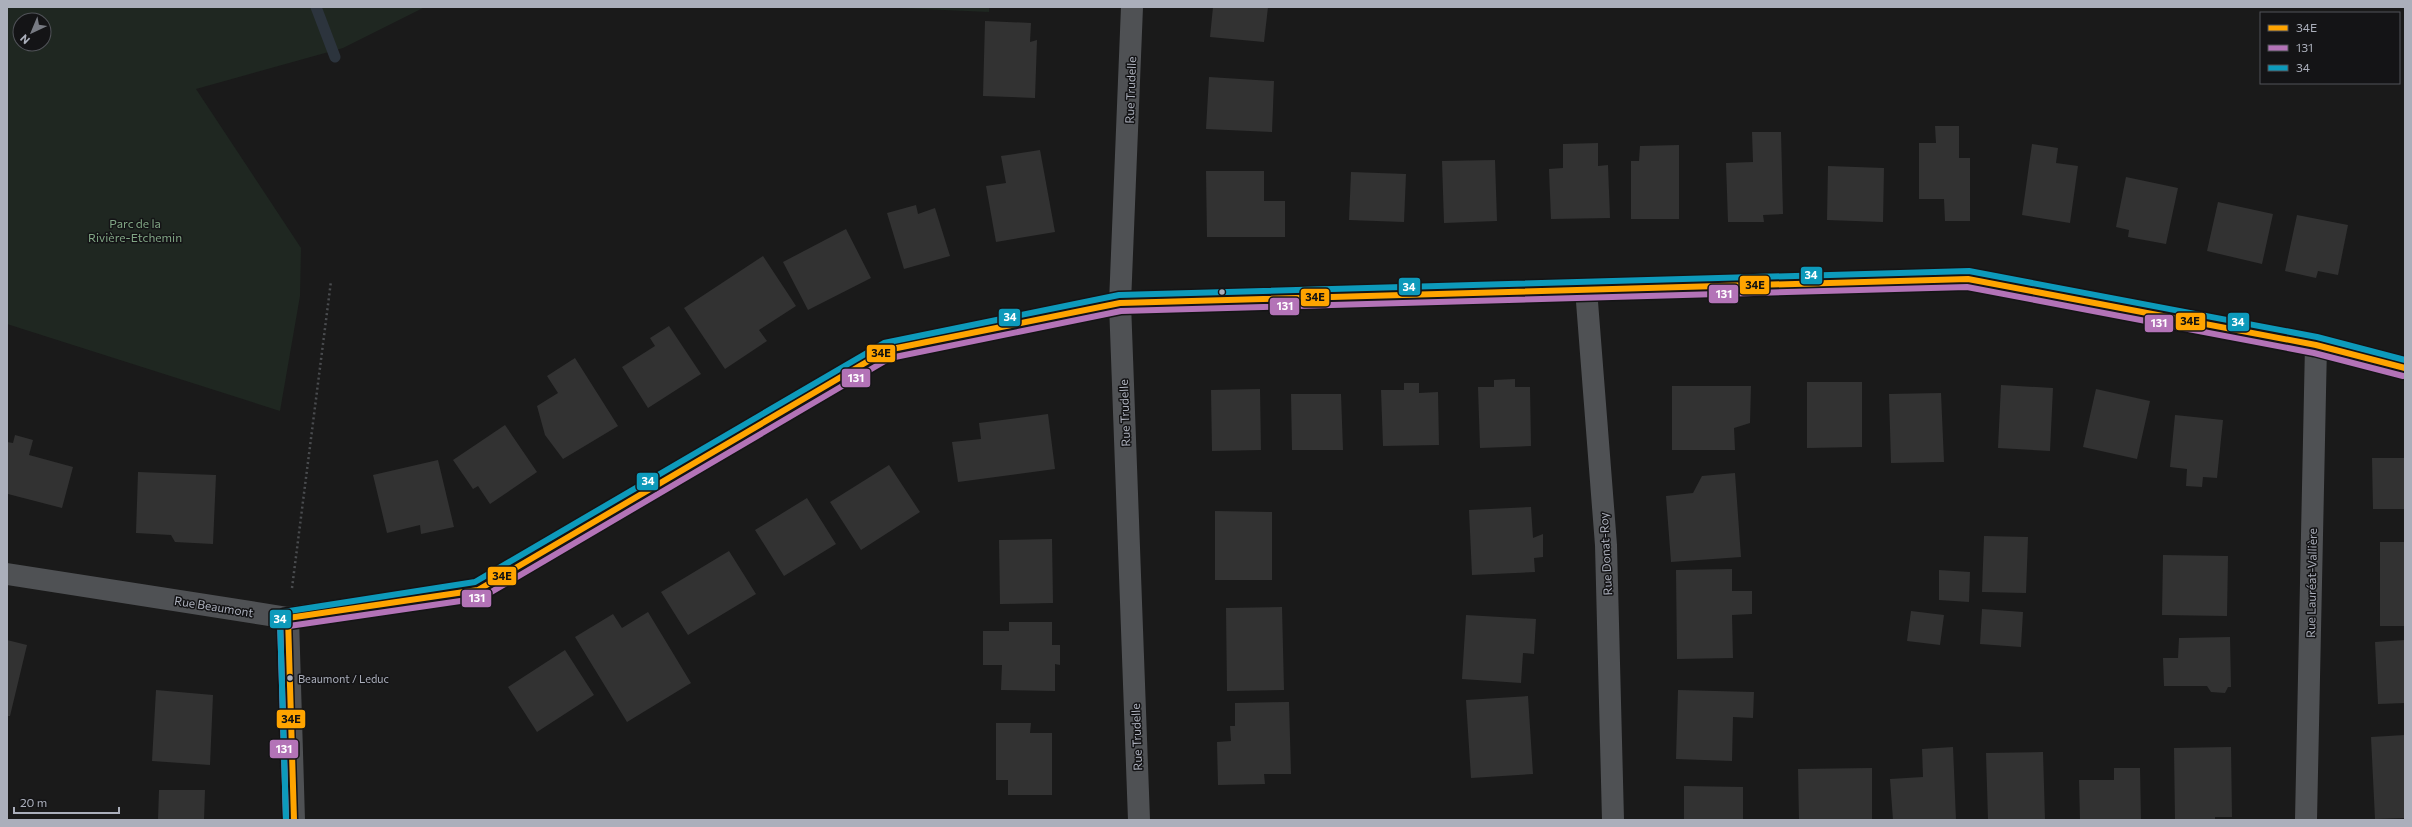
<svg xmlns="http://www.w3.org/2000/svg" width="2412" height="827" viewBox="0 0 2412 827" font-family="Commissioner,sans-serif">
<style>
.green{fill:#1f2721;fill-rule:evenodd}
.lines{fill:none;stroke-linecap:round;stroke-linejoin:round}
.stream{stroke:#2c343d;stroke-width:11}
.building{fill:#323232}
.path{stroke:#4a4c4f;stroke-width:2.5;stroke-dasharray:2 3;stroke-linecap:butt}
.street{stroke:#4f5154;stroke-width:22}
.bus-1-casing{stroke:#141416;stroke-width:9}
.bus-2-casing{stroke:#141416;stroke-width:9}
.bus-3-casing{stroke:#141416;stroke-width:9}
.bus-1{stroke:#ffa400;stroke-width:6}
.bus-2{stroke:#b373b7;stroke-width:6}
.bus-3{stroke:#0d9abb;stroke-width:6}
.bus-dot{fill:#abafbb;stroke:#141416;stroke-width:1.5}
.labels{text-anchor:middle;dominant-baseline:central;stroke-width:3;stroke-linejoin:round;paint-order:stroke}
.bus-label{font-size:11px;fill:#abafbb;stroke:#141416;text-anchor:start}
.street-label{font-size:12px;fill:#abafbb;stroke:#141416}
.park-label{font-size:12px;fill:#81a685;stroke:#141416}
.line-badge{stroke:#141416;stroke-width:1.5}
.badge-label{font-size:11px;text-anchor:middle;font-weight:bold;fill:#fff}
.pale-badge-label{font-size:11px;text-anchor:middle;font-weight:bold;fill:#111}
</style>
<rect width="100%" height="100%" fill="#1a1a1a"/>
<path class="green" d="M7 7H425L343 48 196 89 301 248 300 296 280 411 7 324ZM20 20H44V44H20Z
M877 7H989V12Z"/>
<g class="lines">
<path class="stream" d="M316 7 335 57"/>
</g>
<path class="building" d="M1213 7H1268L1264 42 1210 37Z
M985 21 1031 23 1030 42 1037 40 1035 98 983 96Z
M1209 77 1274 81 1272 132 1206 129Z
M1935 126H1959V158H1970V221H1945L1944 199H1919V143H1936Z
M1752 132H1781L1783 214 1763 215 1764 222H1728L1726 163 1753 162Z
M1598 143V166L1608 165 1610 218 1551 219 1549 169 1563 168V144Z
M2032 144 2058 148 2056 163 2078 166 2070 223 2022 215Z
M1679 145V219H1631V161H1639L1640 146Z
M1040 150 1055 232 996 242 986 186 1006 183 1001 156Z
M1495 160 1497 221 1444 223 1442 161Z
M1828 166 1884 168 1883 222 1827 220Z
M1206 171H1264V201H1285V237H1207Z
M1351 172 1406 174 1404 222 1349 220Z
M2126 177 2178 188 2166 244 2128 237 2129 230 2116 227Z
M2218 202 2273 214 2262 264 2207 251Z
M916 205 918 214 935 208 950 256 904 269 887 213Z
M2297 215 2348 225 2338 275 2318 271 2316 278 2285 271Z
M846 229 871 278 808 310 783 262Z
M763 256 796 306 759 330 767 341 725 369 684 308Z
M669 326 701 374 648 408 622 367 655 346 650 338Z
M575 358 618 426 563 459 545 435 537 406 558 393 547 376Z
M1515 379V387H1530L1531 446 1480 448 1478 387H1494V380Z
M1807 382H1862V447L1807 448Z
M1404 383H1419V393L1438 392 1439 445 1383 446 1381 390H1404Z
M2001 385 2053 388 2050 451 1998 448Z
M1672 386H1751L1750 423 1734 428 1735 450H1672Z
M1260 389 1261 450 1212 451 1211 390Z
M2096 389 2150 401 2137 459 2083 447Z
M1941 393 1944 462 1891 463 1889 394Z
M1291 394H1341L1343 450H1292Z
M1048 414 1055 469 958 482 952 442 981 439 979 423Z
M2175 415 2223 420 2217 478 2203 477 2202 487 2186 486 2187 469 2170 467Z
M505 425 537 472 490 504 478 486 473 489 453 460Z
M15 435 33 440 29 455 73 467 62 508 8 494 7 497V442L13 443Z
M2372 458H2405V509H2373Z
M438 460 454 527 421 534 420 525 387 533 373 475Z
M889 465 920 512 861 550 830 502Z
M138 472 216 475 213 544 175 542 171 535 136 533Z
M1735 473 1741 557 1671 562 1666 496 1693 493 1702 476Z
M807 498 836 544 784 576 755 530Z
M1531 507 1533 538 1543 534V557L1534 558 1535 572 1472 575 1469 510Z
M1215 511 1272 512V580H1215Z
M1984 536 2028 537 2026 593 1982 592Z
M1052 539 1053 603 1000 604 999 540Z
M2380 542H2405V626H2380Z
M729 551 756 594 688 635 661 592Z
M2163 555 2228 556 2227 616 2162 615Z
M1732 569V591H1752V614L1732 615 1733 658 1677 659 1676 570Z
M1939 570 1970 572 1969 602 1939 600Z
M1282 607 1284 690 1227 691 1226 608Z
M1982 609 2023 612 2021 647 1980 644Z
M1911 611 1944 615 1940 645 1907 641Z
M648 612 691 683 627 722 575 637 613 614 622 628Z
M1466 615 1536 619 1534 654 1523 653 1521 683 1462 679Z
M1009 622H1052V645H1060V665L1055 664V691L1001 690 1002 665H983V631H1009Z
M2230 637 2231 687H2228L2225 693 2211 692 2207 686H2164L2163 658H2178L2179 638Z
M7 640 27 645 10 716H7Z
M2405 640V703L2378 704 2375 642Z
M565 650 594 695 537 732 508 687Z
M156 690 213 695 210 765 152 761Z
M1678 690 1754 692 1753 718 1733 717 1732 761 1676 759Z
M1528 696 1533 774 1471 778 1466 700Z
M1289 702 1291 774H1264L1265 784 1218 785 1217 742 1231 741 1230 726H1235V703Z
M996 723H1031L1030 733H1052V795H1008V780H996Z
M2405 735V818L2375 819 2371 737Z
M1953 747 1956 820H1893L1890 779 1923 777 1922 749Z
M2231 747 2232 817H2215V820H2175L2174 748Z
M2043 752 2045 820H1988L1986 753Z
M1872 768V820H1799L1798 769Z
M2114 768H2140L2141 820H2080L2079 780H2114Z
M1684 786 1743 787V820H1684Z
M159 790H205L204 820H158Z"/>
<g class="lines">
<path class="path" d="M292 588 331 281"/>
<path class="street" d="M1132 7 1120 303 1139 820
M1586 289 1606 545 1613 820
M7 574 288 618 478 590 887 350 1120 303 1968 279 2316 345 2405 368
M288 618 294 820
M2306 820 2316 345"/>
<defs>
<path id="bus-1" d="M288 618 478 590 887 350 1120 303 1968 279 2316 345 2405 368
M288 618 294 820"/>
<path id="bus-2" d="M280 618 286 820
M289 626 481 598 890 358 1121 311 1967 287 2314 353 2403 376"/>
<path id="bus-3" d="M286 820 280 618 283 612 475 582 884 343 1119 295 1969 271 2317 337 2405 360"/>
</defs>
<use href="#bus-1" class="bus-1-casing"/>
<use href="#bus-2" class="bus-2-casing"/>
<use href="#bus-3" class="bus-3-casing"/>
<use href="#bus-1" class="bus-1"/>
<use href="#bus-2" class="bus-2"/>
<use href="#bus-3" class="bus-3"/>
</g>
<g class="bus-dot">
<circle cx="1222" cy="292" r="3.5"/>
<circle cx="290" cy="678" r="3.5"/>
</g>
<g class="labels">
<g class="bus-label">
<text x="298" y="678">Beaumont / Leduc</text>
</g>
<g class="street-label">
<text transform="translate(1130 90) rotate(-88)">Rue Trudelle</text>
<text transform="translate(1124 413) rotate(-92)">Rue Trudelle</text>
<text transform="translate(1605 554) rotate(-93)">Rue Donat-Roy</text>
<text transform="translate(2311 583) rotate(-89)">Rue Lauréat-Vallière</text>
<text transform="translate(214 606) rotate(9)">Rue Beaumont</text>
<text transform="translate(1136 737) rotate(-92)">Rue Trudelle</text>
</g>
<g class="park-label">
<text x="135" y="223">Parc de la<tspan x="135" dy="14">Rivière-Etchemin</tspan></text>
</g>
</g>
<g class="line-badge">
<rect x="1800" y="266" width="23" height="19" rx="4" fill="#0d9abb"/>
<rect x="1739" y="275" width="31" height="20" rx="4" fill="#ffa400"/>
<rect x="1398" y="277" width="23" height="19" rx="4" fill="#0d9abb"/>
<rect x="1708" y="284" width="31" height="20" rx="4" fill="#b373b7"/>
<rect x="1300" y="288" width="30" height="19" rx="4" fill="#ffa400"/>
<rect x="1269" y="297" width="31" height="19" rx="4" fill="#b373b7"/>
<rect x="998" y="308" width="23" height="19" rx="4" fill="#0d9abb"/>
<rect x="2175" y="312" width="31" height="19" rx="4" fill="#ffa400"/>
<rect x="2227" y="312" width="23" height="20" rx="4" fill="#0d9abb"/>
<rect x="2144" y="314" width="30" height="19" rx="4" fill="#b373b7"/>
<rect x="866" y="344" width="30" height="19" rx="4" fill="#ffa400"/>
<rect x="841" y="368" width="30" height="20" rx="4" fill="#b373b7"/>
<rect x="636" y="472" width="23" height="19" rx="4" fill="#0d9abb"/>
<rect x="487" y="566" width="30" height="20" rx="4" fill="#ffa400"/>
<rect x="461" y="589" width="31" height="19" rx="4" fill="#b373b7"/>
<rect x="269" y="609" width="23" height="20" rx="4" fill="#0d9abb"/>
<rect x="276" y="709" width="30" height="20" rx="4" fill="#ffa400"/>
<rect x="269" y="739" width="30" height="20" rx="4" fill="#b373b7"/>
</g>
<g class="badge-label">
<text x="1811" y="279">34</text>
<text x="1409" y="291">34</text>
<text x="1724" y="298">131</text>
<text x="1285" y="310">131</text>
<text x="1010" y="321">34</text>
<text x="2238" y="326">34</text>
<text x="2159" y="327">131</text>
<text x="856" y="382">131</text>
<text x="648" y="485">34</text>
<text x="477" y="602">131</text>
<text x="280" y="623">34</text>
<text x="284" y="753">131</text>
</g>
<g class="pale-badge-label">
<text x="1755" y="289">34E</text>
<text x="1315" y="301">34E</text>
<text x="2190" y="325">34E</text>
<text x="881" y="357">34E</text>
<text x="502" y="580">34E</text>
<text x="291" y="723">34E</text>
</g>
<rect width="2412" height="827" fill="none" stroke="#abafbb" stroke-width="16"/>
<rect x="2260" y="12" width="140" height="72" fill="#141416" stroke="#505258"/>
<rect x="2268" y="25" width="20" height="6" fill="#ffa400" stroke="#505258"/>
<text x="2296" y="32" font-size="12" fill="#abafbb">34E</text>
<rect x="2268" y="45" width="20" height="6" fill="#b373b7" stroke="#505258"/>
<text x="2296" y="52" font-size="12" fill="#abafbb">131</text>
<rect x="2268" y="65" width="20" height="6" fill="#0d9abb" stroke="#505258"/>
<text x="2296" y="72" font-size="12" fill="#abafbb">34</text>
<g transform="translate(32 32) rotate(224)"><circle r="19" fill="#141416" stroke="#505258"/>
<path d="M0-3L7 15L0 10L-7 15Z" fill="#787b83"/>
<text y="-6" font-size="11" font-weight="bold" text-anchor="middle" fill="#abafbb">N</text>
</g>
<path d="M14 807v6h105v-6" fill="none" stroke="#abafbb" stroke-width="2"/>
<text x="20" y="807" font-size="12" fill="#abafbb" stroke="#141416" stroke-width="3" paint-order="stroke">20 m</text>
</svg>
